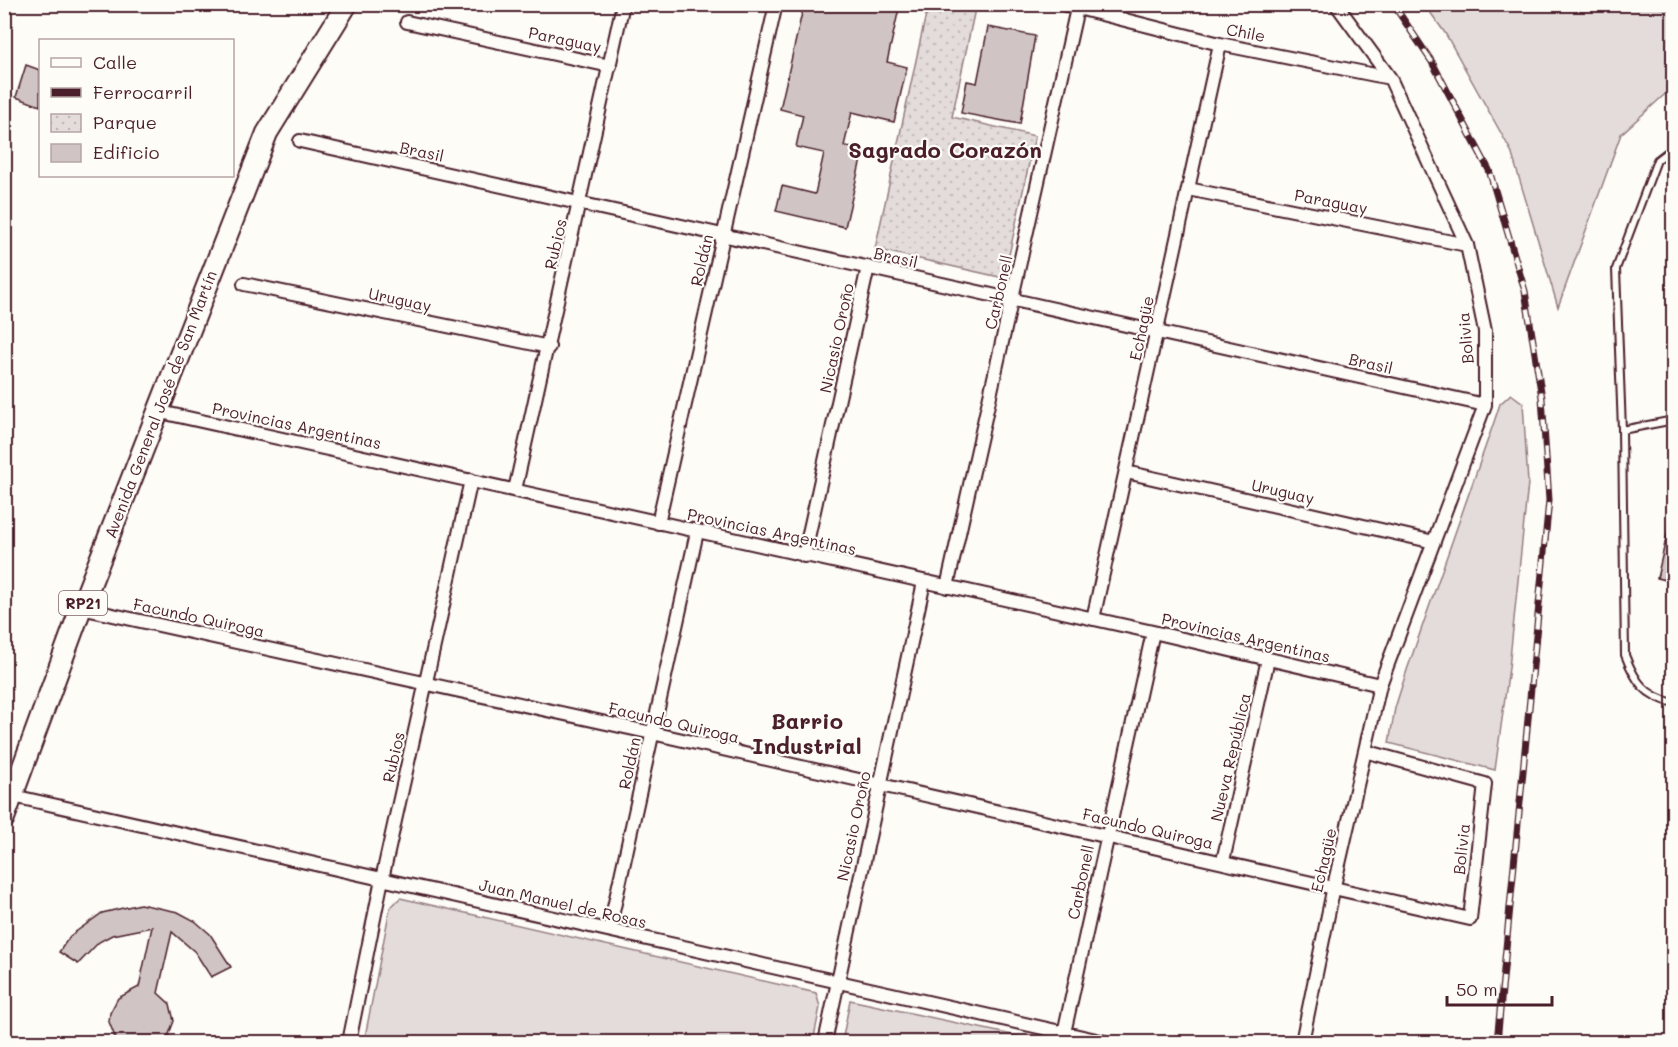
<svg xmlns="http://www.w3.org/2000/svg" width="1678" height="1047" viewBox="0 0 1678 1047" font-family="Mali,sans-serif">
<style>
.grass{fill:#e3dcda;stroke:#967e82;stroke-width:1.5}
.park{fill:url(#park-dots);stroke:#967e82;stroke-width:1.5}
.building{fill:#d0c5c4;stroke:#4a1f2b;stroke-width:1.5}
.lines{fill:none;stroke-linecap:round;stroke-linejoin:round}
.lane-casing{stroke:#4a1f2b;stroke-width:10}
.street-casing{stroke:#4a1f2b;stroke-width:16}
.primary-casing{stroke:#4a1f2b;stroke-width:24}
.lane{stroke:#fdfcf7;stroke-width:6}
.street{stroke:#fdfcf7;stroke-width:12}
.primary{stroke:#fdfcf7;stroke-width:20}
.rail-casing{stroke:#4a1f2b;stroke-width:7}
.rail{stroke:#fdfcf7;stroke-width:4.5;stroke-dasharray:14;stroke-linecap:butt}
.labels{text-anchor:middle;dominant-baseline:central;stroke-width:4.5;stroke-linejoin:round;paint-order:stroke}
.shield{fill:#fdfcf7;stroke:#806168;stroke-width:1.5}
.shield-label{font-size:15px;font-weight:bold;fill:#4a1f2b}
.street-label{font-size:16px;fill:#4a1f2b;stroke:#fdfcf7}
.district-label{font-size:22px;font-weight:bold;fill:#4a1f2b;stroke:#fdfcf7}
</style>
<defs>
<pattern id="park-dots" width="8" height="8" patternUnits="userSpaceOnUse" patternTransform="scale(1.5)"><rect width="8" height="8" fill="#e3dcda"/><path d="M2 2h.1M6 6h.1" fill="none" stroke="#c4bcbb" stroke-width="1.8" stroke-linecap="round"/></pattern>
</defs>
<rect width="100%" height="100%" fill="#fdfcf7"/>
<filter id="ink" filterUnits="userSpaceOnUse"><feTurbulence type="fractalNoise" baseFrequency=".0167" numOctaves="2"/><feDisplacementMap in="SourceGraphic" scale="12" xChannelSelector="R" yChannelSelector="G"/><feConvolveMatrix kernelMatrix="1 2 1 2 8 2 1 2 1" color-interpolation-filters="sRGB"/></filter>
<g filter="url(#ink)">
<path class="grass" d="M1647 4 1673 11V87L1621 134 1558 307 1511 151 1445 33 1425 5Z
M1511 394 1523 403 1528 483 1509 668 1495 770 1389 743 1395 708 1407 670 1494 422 1500 404Z
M400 898 816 993 820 1007 813 1042H364L390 908Z
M850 1000 1045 1042H842Z"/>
<path class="park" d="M928 5H957L975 9 952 117 1035 136 1004 278 875 249Z"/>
<path class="building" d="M804 4H900L887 62 907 67 894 122 852 112 844 146 863 151 845 227 776 211 782 186 815 194 824 153 796 147 803 115 780 109Z
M988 27 1035 36 1020 124 961 113 967 81 977 83Z
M26 65 40 70V106L16 97Z
M1669 526 1674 527V582L1657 578Z
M140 904 178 912 195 921 210 934 231 967 211 977 195 952 172 932 158 993 170 1004 174 1021 166 1042H117L109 1022 110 1013 118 998 139 987 152 927 112 935 99 942 78 964 59 952 70 936 102 913Z"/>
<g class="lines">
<defs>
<path id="lane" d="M1674 147 1657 160 1616 269 1622 430 1625 655C1635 681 1644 696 1674 703
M1622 430 1674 420"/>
<path id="street" d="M1062 4 1220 44 1390 78
M407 22 610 66
M300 141 1485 405
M1188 189 1467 245
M244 284 549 347
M156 411 1153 632 1380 685
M1126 472 1434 542
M515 490 623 4
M658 523 776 4
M804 556 868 267
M947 587 1078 4
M81 608 652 733 1470 919 1485 784 1365 751
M1093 619 1220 44
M13 796 1105 1042
M1223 861 1268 659
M609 930 697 532
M1064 1033 1153 632
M349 1042 382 879 471 480
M825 1042 924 582
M1302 1042 1334 886 1380 685 1485 405V331L1467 245 1390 78 1336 4"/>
<path id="primary" d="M4 818 81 608 267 133 347 4"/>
</defs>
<use href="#lane" class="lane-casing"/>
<use href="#street" class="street-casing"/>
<use href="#primary" class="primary-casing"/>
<use href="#lane" class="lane"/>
<use href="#street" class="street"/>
<use href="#primary" class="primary"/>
<defs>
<path id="rail" d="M1393 4 1432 62 1489 170 1525 291 1542 398 1549 500 1497 1042"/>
</defs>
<use href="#rail" class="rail-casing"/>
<use href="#rail" class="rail"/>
</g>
</g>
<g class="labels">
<rect class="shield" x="59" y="591" width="48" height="24" rx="4.5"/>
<g class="shield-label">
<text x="83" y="603">RP21</text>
</g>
<g class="street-label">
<text transform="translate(1246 32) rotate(11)">Chile</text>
<text transform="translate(565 39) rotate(12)">Paraguay</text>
<text transform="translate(422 151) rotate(12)">Brasil</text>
<text transform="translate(1331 201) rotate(11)">Paraguay</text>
<text transform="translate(555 244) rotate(-77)">Rubios</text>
<text transform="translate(896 257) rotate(13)">Brasil</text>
<text transform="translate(701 260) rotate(-77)">Roldán</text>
<text transform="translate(998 292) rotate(-77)">Carbonell</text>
<text transform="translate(400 299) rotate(12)">Uruguay</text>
<text transform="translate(1141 328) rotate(-78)">Echagüe</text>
<text transform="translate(836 338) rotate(-78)">Nicasio Oroño</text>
<text transform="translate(1465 338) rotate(-95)">Bolivia</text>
<text transform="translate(1371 363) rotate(13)">Brasil</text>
<text transform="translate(160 404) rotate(-69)">Avenida General José de San Martín</text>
<text transform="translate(297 425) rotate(12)">Provincias Argentinas</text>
<text transform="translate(1283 491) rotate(13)">Uruguay</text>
<text transform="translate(772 531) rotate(12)">Provincias Argentinas</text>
<text transform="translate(199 617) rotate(12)">Facundo Quiroga</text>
<text transform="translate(1246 637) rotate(13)">Provincias Argentinas</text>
<text transform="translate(674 722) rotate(13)">Facundo Quiroga</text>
<text transform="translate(393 757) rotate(-77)">Rubios</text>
<text transform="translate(1230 757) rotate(-77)">Nueva República</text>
<text transform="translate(629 763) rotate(-78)">Roldán</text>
<text transform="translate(853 826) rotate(-78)">Nicasio Oroño</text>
<text transform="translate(1148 828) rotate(13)">Facundo Quiroga</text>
<text transform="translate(1461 849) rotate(-84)">Bolivia</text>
<text transform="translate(1323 860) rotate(-77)">Echagüe</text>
<text transform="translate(1080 882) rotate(-78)">Carbonell</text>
<text transform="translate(563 903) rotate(13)">Juan Manuel de Rosas</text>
</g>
<g class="district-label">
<text x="945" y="149">Sagrado Corazón</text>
<text x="807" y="720">Barrio<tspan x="807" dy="25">Industrial</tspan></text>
</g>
</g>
<rect width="1678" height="1047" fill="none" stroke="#fdfcf7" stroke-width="24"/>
<rect x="12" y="12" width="1654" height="1023" fill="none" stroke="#4a1f2b" stroke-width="2" filter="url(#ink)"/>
<rect x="39" y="39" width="195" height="138" fill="#fdfcf7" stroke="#b5a4a5" stroke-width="1.5"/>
<rect x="51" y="58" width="30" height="9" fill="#fdfcf7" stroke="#b5a4a5" stroke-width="1.5"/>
<text x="93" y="69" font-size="18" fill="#4a1f2b">Calle</text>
<rect x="51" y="88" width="30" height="9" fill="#4a1f2b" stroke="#b5a4a5" stroke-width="1.5"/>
<text x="93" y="99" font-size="18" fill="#4a1f2b">Ferrocarril</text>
<rect x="51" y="114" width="30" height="18" fill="url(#park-dots)" stroke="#b5a4a5" stroke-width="1.5"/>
<text x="93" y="129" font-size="18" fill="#4a1f2b">Parque</text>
<rect x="51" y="144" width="30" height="18" fill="#d0c5c4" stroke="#b5a4a5" stroke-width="1.5"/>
<text x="93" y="159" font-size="18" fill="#4a1f2b">Edificio</text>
<path d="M1447 996v9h105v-9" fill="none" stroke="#4a1f2b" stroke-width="3"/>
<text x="1456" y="996" font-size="18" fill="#4a1f2b" stroke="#fdfcf7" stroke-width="4.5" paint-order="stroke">50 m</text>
</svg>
